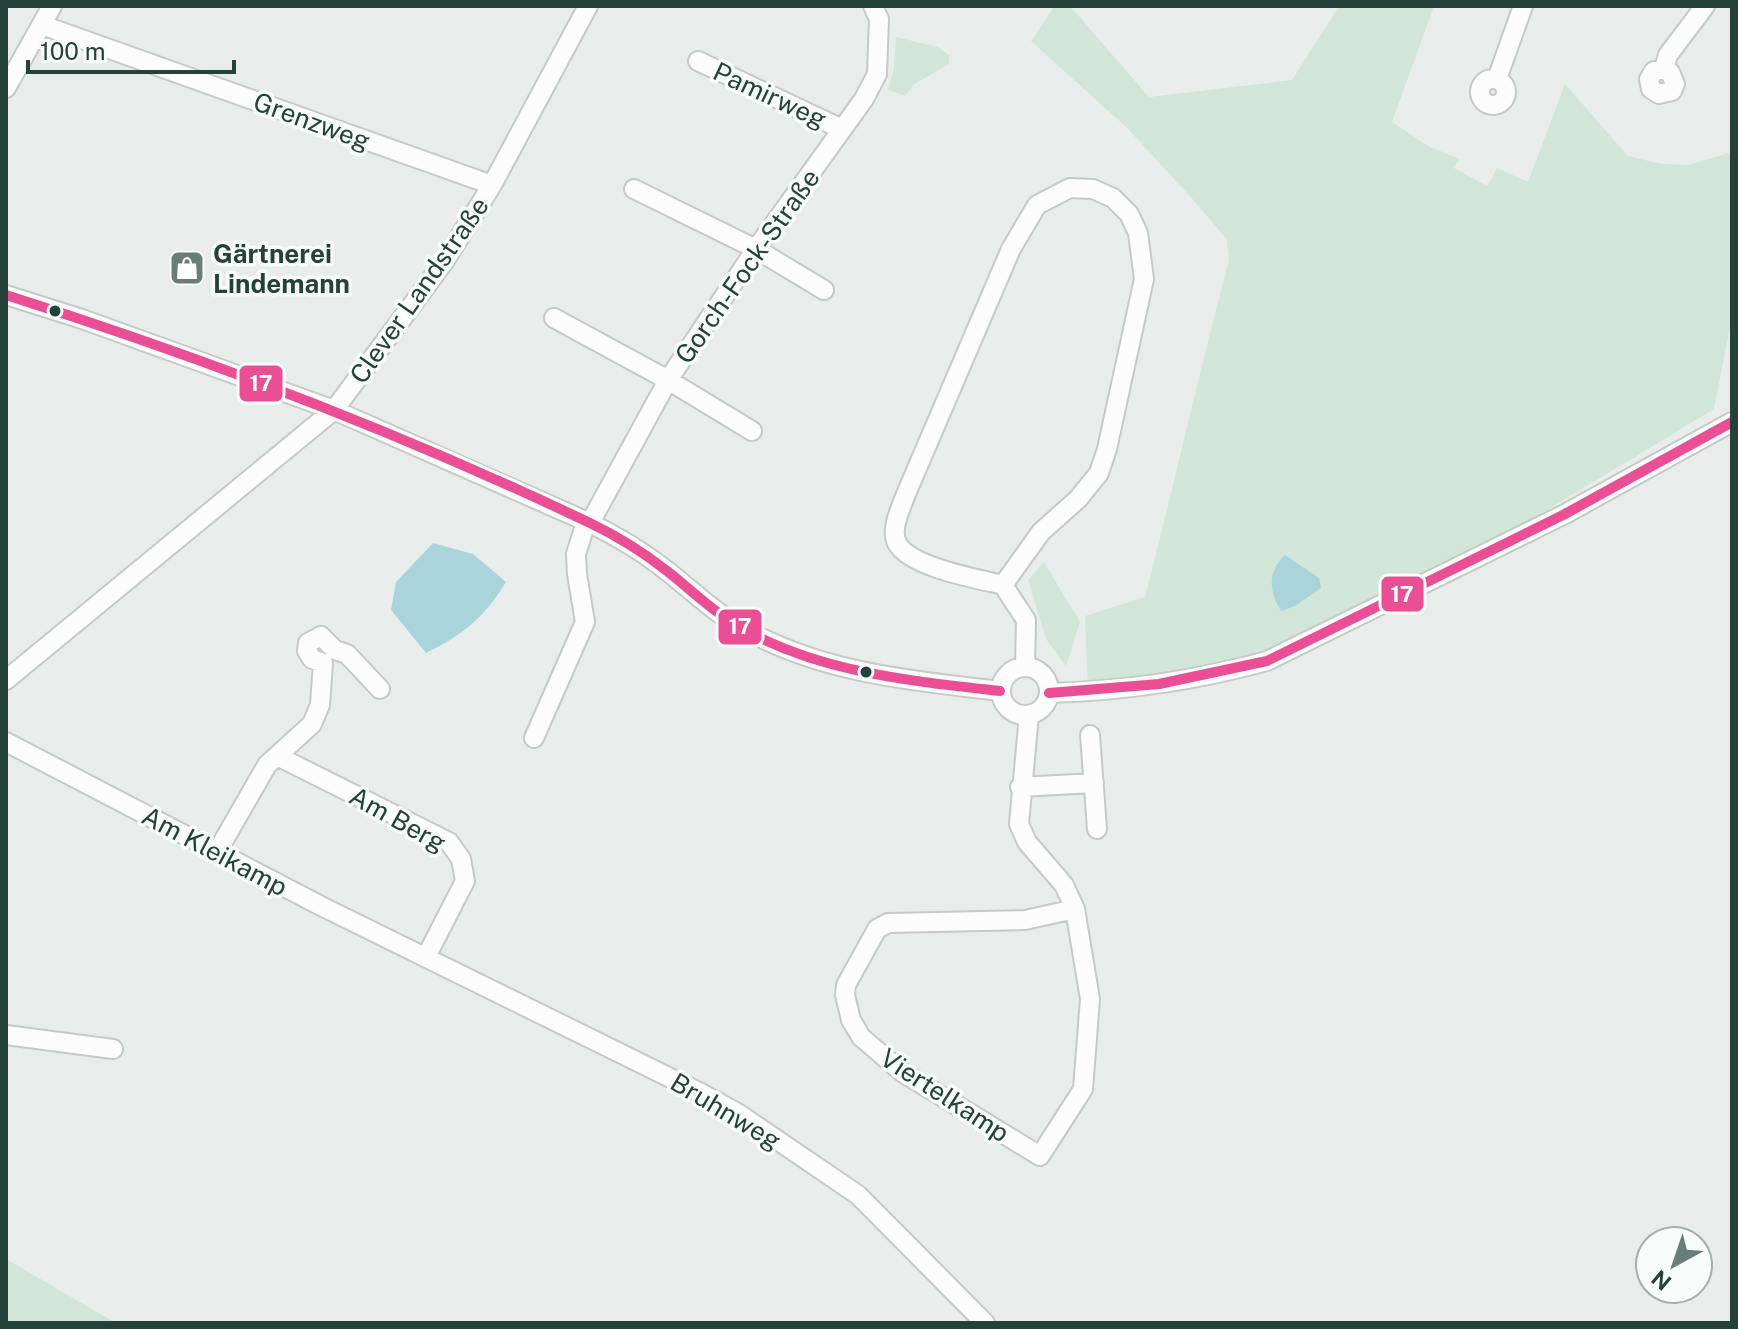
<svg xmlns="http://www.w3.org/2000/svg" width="1738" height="1329" viewBox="0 0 1738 1329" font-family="'Public Sans',sans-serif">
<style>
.green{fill:#d1e6d8}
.water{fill:#a9d4db}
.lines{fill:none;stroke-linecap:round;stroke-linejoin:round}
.stream{stroke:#a9d4db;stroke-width:4}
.minor-casing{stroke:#c5cac8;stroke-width:22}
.minor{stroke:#fcfcfc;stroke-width:18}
.bus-1-casing{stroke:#f7fbf9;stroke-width:16}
.bus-1{stroke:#ea4f96;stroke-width:10}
.bus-dot{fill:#24423a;stroke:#f7fbf9;stroke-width:3}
.labels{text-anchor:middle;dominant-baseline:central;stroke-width:7;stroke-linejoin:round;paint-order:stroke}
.street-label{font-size:26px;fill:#24423a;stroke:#f7fbf9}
.poi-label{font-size:26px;font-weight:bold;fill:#24423a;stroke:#f7fbf9;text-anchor:start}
.line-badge{stroke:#f7fbf9;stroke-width:3}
.badge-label{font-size:22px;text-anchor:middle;font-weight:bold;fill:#fff}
</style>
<rect width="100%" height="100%" fill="#e8edeb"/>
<path class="green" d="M1054 6H1070L1149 97 1292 80 1339 6H1434L1392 122 1428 146 1460 159 1454 168 1487 186 1497 168 1528 182 1565 84 1628 156 1662 164 1688 165 1732 152V317L1714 409 1385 608 1197 678 1088 690 1085 616 1145 597C1174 485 1199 372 1229 260L1227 240 1190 196 1126 127 1031 41Z
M896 37 938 47 949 55V64L913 85 905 96 888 90 894 68Z
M1044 562 1080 622 1066 666 1046 639 1028 580Z
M6 1259 116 1323H6Z"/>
<path class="water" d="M433 543 473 554 506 582C485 617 463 635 426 653L391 610 396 582Z
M1285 555 1319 578 1321 588 1295 606 1281 611C1269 591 1267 572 1285 555Z"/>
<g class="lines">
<path class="stream" d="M6 1322 8 1323"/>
<defs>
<path id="minor" d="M42 25 492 185
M698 61 842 129
M1664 69 1670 72 1675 84 1672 91 1659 94 1651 89 1649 79 1654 71 1664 69 1668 55 1705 6
M1497 79 1523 6
M1480 92a13 13 0 1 1 26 0a13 13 0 1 1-26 0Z
M6 88 52 6
M634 189 756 249 824 290
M6 295 82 319 334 410 590 523C614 535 637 548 658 564 688 586 712 612 746 630 824 673 913 681 1000 691
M554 318 668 380 752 431
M590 523 668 380 756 249 864 99 877 74 879 19 873 6
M1003 585C978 579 909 567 897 543 890 529 901 508 906 494L1011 249 1037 205 1070 188 1093 189 1113 198 1129 214 1138 233 1144 279 1107 449 1099 473 1078 499 1041 532 1003 585 1026 620 1025 666
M1001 691a24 24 0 1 1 48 0a24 24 0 1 1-48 0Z
M6 680 334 410 444 262 492 185 588 6
M1049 693C1125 691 1194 681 1267 661L1565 514 1732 422
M1029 715 1019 824 1027 842 1064 885 1075 909 1090 999 1083 1089 1040 1156 902 1072 861 1037 851 1020 845 995 846 985 877 929 888 923 1025 920 1075 909
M1090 735 1097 829
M534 738 585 622 577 574 576 554 586 522
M6 742 321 906 699 1092 739 1114 858 1195 985 1323
M277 756 449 842 461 859 465 881 426 957
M1020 787 1094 783
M217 852 267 765 312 724 320 705 323 663 312 659 307 651 308 643 321 636 335 650 347 654 380 689
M6 1035 113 1049"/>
</defs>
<use href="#minor" class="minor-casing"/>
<use href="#minor" class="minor"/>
<defs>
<path id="bus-1" d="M6 295C205 358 401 433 590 523 617 536 643 552 667 571 689 588 709 608 733 623 813 672 910 681 1000 691
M1049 693 1159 684 1267 661 1565 514 1732 422"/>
</defs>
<use href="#bus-1" class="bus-1-casing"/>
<use href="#bus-1" class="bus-1"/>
</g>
<defs>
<symbol id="shop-square" viewBox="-11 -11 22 22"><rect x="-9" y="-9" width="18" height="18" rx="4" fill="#697e78" stroke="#f7fbf9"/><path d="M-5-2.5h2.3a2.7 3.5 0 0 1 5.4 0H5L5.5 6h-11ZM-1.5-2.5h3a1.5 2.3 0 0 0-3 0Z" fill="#fff"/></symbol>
</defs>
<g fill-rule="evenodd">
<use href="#shop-square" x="167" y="248" width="40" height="40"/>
</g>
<g class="bus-dot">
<circle cx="55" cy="311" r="7"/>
<circle cx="866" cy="672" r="7"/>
</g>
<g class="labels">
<g class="street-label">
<text transform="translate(770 95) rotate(25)">Pamirweg</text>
<text transform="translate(312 121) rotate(20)">Grenzweg</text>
<text transform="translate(747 266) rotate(-55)">Gorch-Fock-Straße</text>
<text transform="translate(419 290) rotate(-55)">Clever Landstraße</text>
<text transform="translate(398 819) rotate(29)">Am Berg</text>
<text transform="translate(215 851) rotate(28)">Am Kleikamp</text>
<text transform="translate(945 1095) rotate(33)">Viertelkamp</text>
<text transform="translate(726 1111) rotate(31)">Bruhnweg</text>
</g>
<g class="poi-label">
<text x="213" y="253">Gärtnerei<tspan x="213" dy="30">Lindemann</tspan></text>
</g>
</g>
<g class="line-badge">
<rect x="238" y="364" width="46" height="39" rx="8" fill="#ea4f96"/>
<rect x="1380" y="575" width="45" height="38" rx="8" fill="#ea4f96"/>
<rect x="717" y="608" width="46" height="38" rx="8" fill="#ea4f96"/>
</g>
<g class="badge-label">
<text x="261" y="391">17</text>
<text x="1402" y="602">17</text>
<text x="740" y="634">17</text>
</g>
<rect width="1738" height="1329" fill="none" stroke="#24423a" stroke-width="16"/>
<g transform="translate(1674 1265) rotate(220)"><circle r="38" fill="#f7fbf9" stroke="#a3b1ad" stroke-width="2"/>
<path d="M0-6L14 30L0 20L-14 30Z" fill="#697e78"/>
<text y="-12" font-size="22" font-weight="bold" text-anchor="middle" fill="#24423a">N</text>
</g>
<path d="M28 60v12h206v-12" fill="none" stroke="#24423a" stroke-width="4"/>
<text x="40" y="60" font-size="24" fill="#24423a" stroke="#f7fbf9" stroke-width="6" paint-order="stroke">100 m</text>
</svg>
